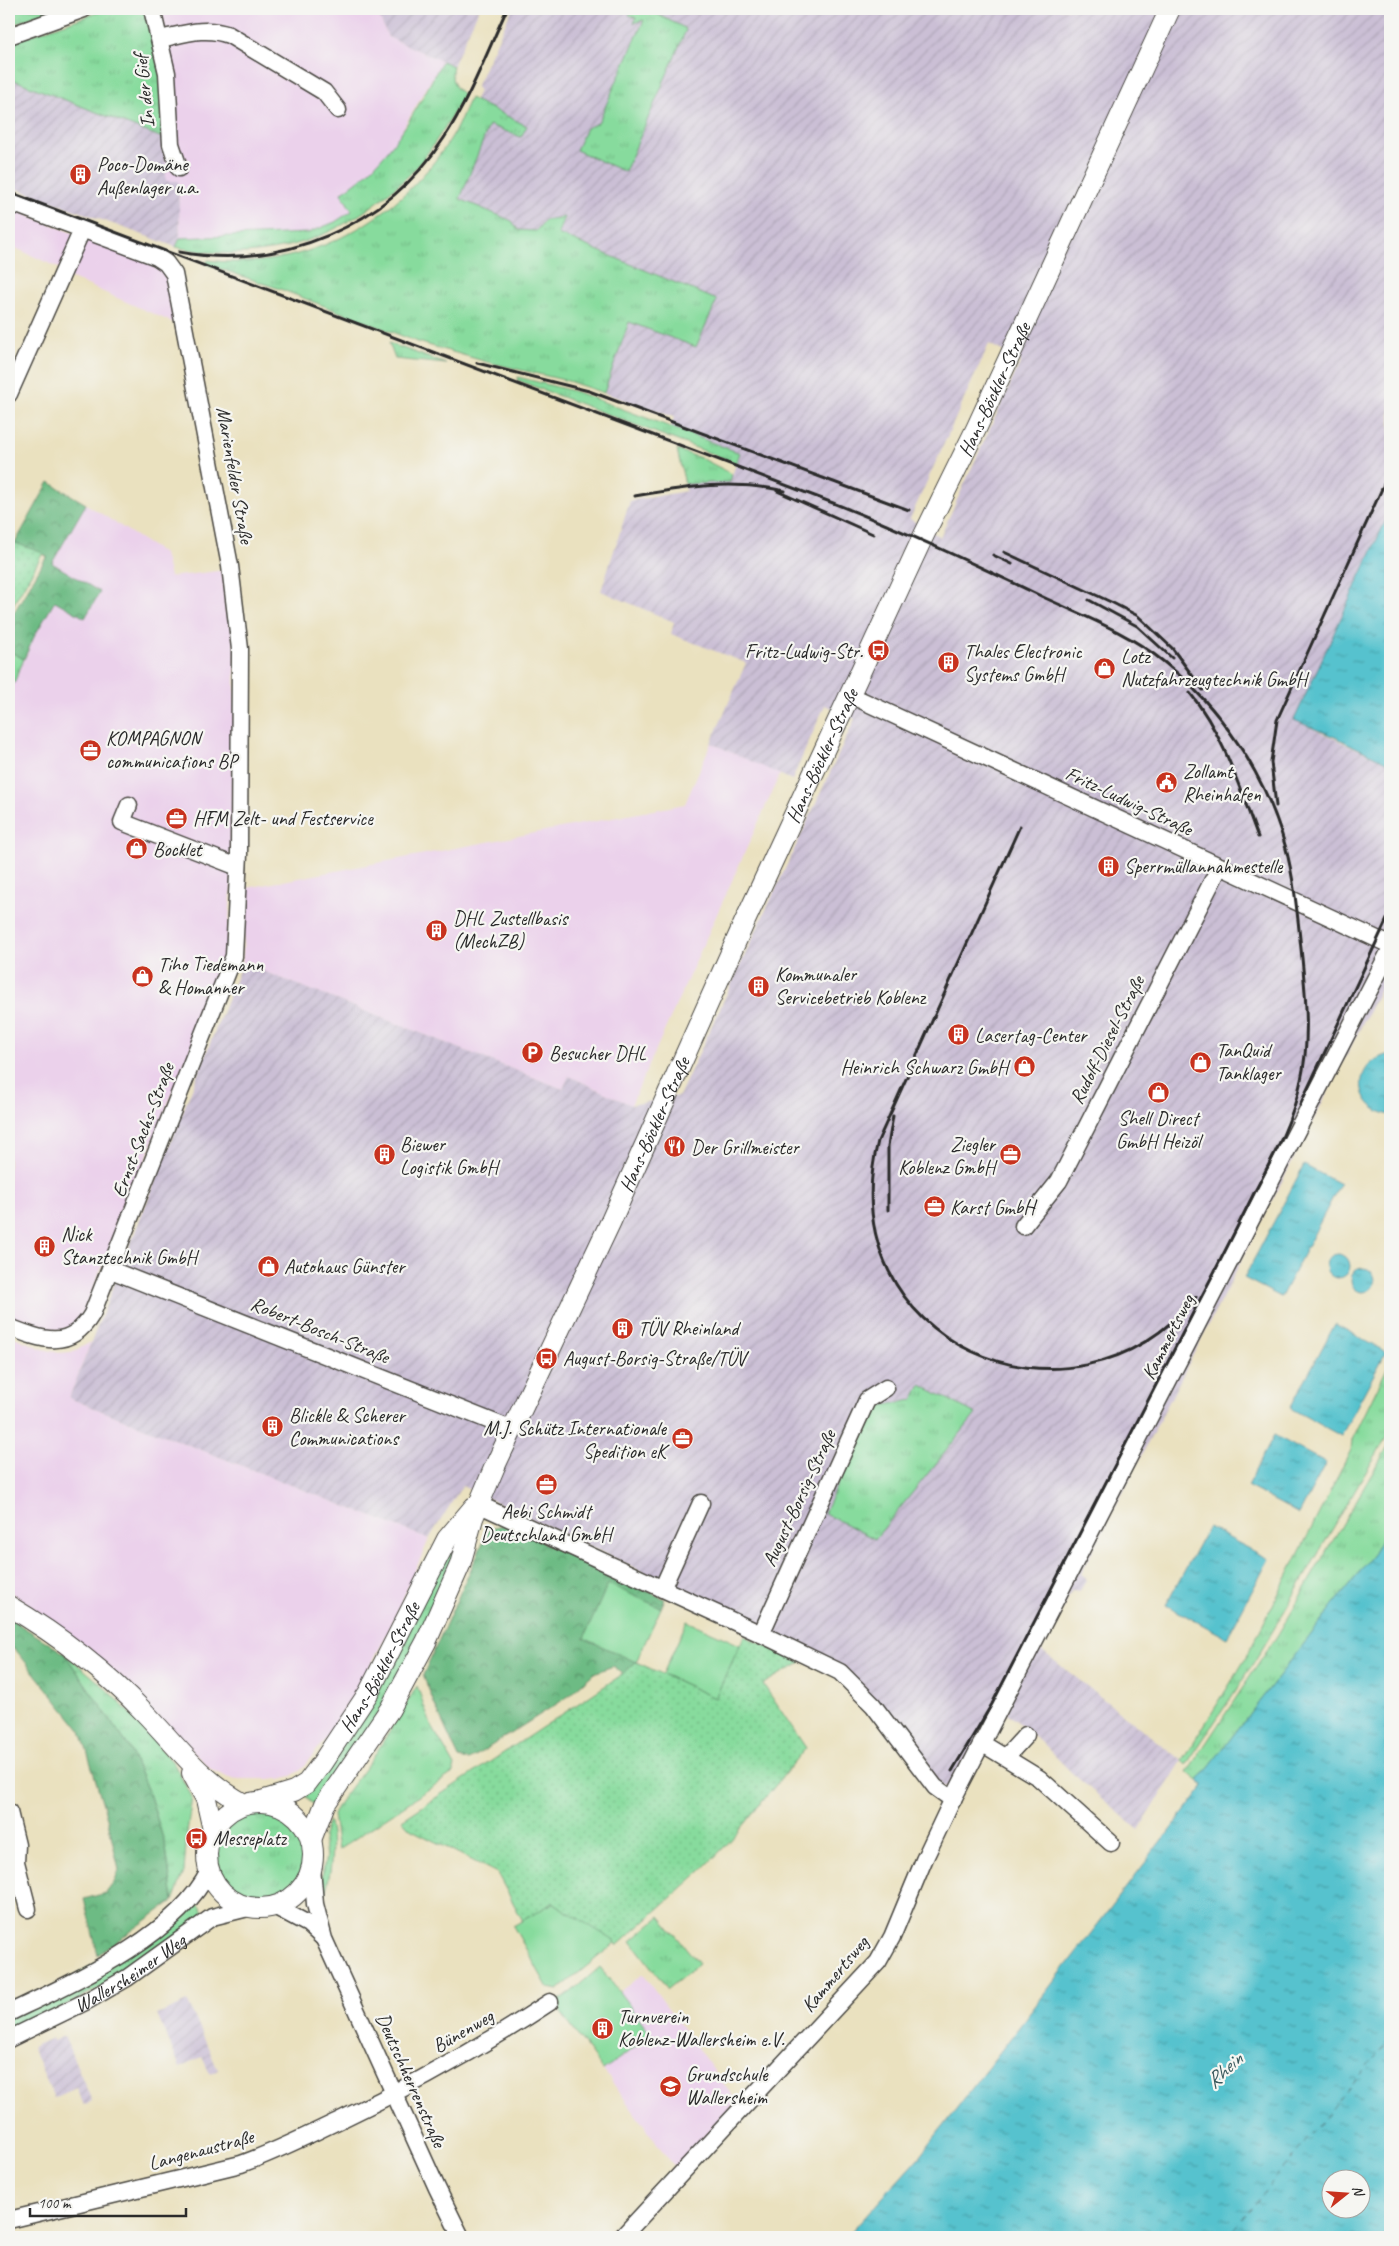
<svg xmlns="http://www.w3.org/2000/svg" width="1399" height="2246" viewBox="0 0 1399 2246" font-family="Caveat,sans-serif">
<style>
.built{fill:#ebd1eb}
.industrial{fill:url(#industrial-furrows);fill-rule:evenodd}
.grass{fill:url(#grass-tufts);stroke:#598364}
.forest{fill:url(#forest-crowns);stroke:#4c7358}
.garden{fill:url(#garden-dots);stroke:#598364}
.pitch{fill:#87db9d;stroke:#598364}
.water{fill:url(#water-ripples);stroke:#40767c;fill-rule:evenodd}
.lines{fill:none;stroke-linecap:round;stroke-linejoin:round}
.ferry{stroke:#38585c;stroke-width:1;stroke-dasharray:6 5;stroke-linecap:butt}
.minor-casing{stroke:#484641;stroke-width:19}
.major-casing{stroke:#484641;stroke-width:22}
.minor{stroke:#fff;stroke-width:16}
.major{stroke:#fff;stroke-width:20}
.rail{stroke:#2b2b2b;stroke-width:3}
.labels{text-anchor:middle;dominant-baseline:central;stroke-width:4.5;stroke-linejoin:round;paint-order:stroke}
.street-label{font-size:20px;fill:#2b2b2b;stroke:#f6f6f2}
.poi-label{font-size:20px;fill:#2b2b2b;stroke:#f6f6f2;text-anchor:start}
.water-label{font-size:21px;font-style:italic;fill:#38585c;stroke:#f6f6f2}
</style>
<defs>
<pattern id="industrial-furrows" width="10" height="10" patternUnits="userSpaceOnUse" patternTransform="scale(1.25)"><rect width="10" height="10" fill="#cbbfd5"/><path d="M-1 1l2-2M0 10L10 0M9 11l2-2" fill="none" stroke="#aea4b7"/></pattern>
<pattern id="grass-tufts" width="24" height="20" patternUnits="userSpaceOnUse" patternTransform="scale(1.25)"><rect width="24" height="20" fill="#87db9d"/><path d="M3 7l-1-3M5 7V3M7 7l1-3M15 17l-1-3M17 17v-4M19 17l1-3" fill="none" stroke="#75bc87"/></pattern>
<pattern id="forest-crowns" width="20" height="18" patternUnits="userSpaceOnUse" patternTransform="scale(1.25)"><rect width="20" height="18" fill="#6dbb84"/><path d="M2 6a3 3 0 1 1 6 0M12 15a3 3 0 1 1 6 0" fill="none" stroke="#5a986c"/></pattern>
<pattern id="garden-dots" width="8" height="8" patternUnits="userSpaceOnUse" patternTransform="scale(1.25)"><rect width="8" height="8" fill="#87db9d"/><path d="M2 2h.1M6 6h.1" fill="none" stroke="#75bc87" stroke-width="1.8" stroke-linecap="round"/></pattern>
<pattern id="water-ripples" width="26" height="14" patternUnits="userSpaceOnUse" patternTransform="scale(1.25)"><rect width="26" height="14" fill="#56c2ce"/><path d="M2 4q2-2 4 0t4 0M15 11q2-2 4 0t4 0" fill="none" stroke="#479ea7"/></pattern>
</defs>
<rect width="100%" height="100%" fill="#f6f6f2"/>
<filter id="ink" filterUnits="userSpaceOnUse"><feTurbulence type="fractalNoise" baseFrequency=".02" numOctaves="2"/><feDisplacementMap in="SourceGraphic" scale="10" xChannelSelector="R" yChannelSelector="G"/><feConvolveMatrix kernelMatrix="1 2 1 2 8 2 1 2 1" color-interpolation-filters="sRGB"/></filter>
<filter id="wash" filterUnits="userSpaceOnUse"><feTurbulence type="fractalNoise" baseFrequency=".0096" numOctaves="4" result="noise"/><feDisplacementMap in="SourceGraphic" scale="20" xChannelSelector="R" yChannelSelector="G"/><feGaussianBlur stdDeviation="1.12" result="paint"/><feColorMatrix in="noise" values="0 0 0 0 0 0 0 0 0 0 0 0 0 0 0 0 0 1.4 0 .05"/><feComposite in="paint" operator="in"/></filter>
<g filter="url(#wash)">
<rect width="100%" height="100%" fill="#eae1bf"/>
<path class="built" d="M147 9H376L388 37 442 61 394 144 370 171 357 183 341 193 353 211 335 222 308 233 180 238 178 182H166L163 74Z
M9 207 75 234 61 269 9 245Z
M90 237 158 263 168 274 181 326 67 276 84 242Z
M86 504 164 554 170 577 226 570 235 652V839L226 962 84 1311 76 1323 67 1329 57 1331 31 1327 9 1318V683L13 685 35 635 55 601 100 592 52 563Z
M711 743 780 774 631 1105 569 1076 563 1089 242 963 247 888 685 804Z
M9 1335 43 1349 59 1353 72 1352 91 1342 69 1398 429 1539 388 1633 358 1688 325 1740 301 1770 291 1776 280 1779H240L229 1778 212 1770 72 1640 9 1591Z
M643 1974 737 2102 676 2169 603 2070 651 2036 619 1992Z"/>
<path class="industrial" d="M376 9H479L453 66 388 37Z
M512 9H1390V511L1294 720 1390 764V970L1081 1574 1086 1580 1080 1591 1072 1590 1041 1650 1182 1761 1139 1830 1073 1774 1040 1741 998 1705 956 1783 950 1786 943 1787 823 1657 462 1486 429 1539 69 1398 242 963 563 1089 569 1076 631 1105 679 1096 855 719 825 705 792 780 711 743 746 663 671 634 674 622 601 591 630 501 686 491 685 484 730 481 740 453 671 427 674 417 604 393 629 322 696 347 717 300 558 234 564 217 545 220 536 231 518 230 512 221 459 199 489 125 521 136 526 126 474 101 479 91 476 87ZM989 344 1021 361 940 537 910 519Z
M9 78 165 139 166 181H178L180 238 176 247 9 186Z
M188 2002 218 2070 210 2074 202 2057 180 2067 157 2015Z
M64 2036 92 2101 84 2105 76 2088 54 2098 32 2047 52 2038 53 2041Z"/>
<path class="grass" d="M9 9H54L9 26Z
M108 9H145L163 74 165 139 9 78V45L22 38Z
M633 9H646L685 28 686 30 625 172 576 150 586 128 598 123 644 20 634 23 636 18 629 15Z
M442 61 453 66C450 79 453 87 464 95 451 118 437 141 421 162 411 175 397 186 385 196 324 246 254 264 176 247L180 238 308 233 335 222 352 211 341 193C390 162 416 111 442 61Z
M470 98 527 126 521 137 489 125 460 199 512 221 518 230 536 231 545 220 564 217 558 234 717 300 696 347 629 322 604 393 568 381 487 362 418 342 280 289 206 264 208 260C307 274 404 217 454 133 460 122 464 110 470 98Z
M389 343 446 364 395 359Z
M518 377 577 392 740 453 736 463 517 380Z
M677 450 701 458 732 474 730 482 685 484Z
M9 651 24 659 13 685 9 683Z
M1390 1362V1431L1254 1663 1186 1765 1182 1761 1246 1658 1351 1450 1352 1440Z
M921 1385 976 1414 875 1539 824 1513 874 1407 913 1400Z
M1390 1443V1523L1374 1553 1198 1781 1187 1772 1277 1636Z
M464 1534 410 1664 319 1806 312 1803 302 1792 447 1546Z
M64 1653 101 1684 137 1720 174 1764 192 1797 187 1832 184 1872 173 1901 166 1848 150 1796 129 1747Z
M417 1686 431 1725 455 1766 453 1773 338 1850 333 1815 339 1803 376 1753Z
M215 1856a45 45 0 1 1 90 0a45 45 0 1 1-90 0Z
M328 1820C335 1839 332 1883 321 1900L320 1884 326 1857 323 1836Z
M196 1901 207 1916 118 1979 9 2033V2016Z
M660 1916 699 1964 668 1989 631 1941Z"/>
<path class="forest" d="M49 482 86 504 52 563 100 592 85 618 55 601 35 635 24 659 9 651V621L47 556 15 543Z
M501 1525 510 1527 665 1599 661 1608 608 1584 584 1638 636 1662 623 1674 613 1666 594 1673 566 1698 469 1760 459 1758 436 1708 423 1675 489 1529Z
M9 1618 64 1653 129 1747 150 1796 166 1848 173 1901 98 1955 84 1899 106 1893 115 1881 119 1870 108 1821 81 1731 15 1649H9Z"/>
<path class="garden" d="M15 543 43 553 9 612V553Z
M744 1636 801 1662 763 1684 806 1748 730 1841 703 1869 618 1945 553 1903 523 1921 497 1873 410 1829 402 1820 623 1674 636 1662 715 1698Z"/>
<path class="pitch" d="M608 1584 661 1608 636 1662 584 1638Z
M687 1621 740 1645 715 1698 663 1674Z
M553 1903 616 1942 558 1990 548 1988 513 1926Z
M600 1967 652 2035 603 2070 554 2003 571 1992Z"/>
<path class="water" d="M1390 511V764L1337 738 1294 720Z
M1390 1054V1115C1352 1107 1352 1062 1390 1054Z
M1304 1165 1340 1184 1281 1297 1244 1278Z
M1326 1266a12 12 0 1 1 24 0a12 12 0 1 1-24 0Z
M1351 1280a12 12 0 1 1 24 0a12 12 0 1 1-24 0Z
M1335 1324 1386 1352 1341 1436 1290 1408Z
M1274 1435 1326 1463 1299 1514 1247 1486Z
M1390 1523V2237H847L920 2156 1204 1786 1198 1781 1374 1553ZM1332 2178H1362V2208H1332Z
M1208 1527 1269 1559 1227 1638 1166 1605Z"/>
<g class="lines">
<path class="ferry" d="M1227 2237 1390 2039"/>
</g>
</g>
<g filter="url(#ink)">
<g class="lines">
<defs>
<g id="minor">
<path d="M152 9 167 73 171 144 179 168"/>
<path d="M9 36 84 9"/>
<path d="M160 39C184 34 205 26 229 35L324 92 338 110"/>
<path d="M9 202 157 257 166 263 174 274 230 566 240 649 239 854 234 956 92 1314C70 1351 42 1340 9 1327"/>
<path d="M9 394 82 230"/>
<path d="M850 695 1390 945"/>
<path d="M129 805 122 822 238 867"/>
<path d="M1023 1226 1059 1181 1220 866"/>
<path d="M111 1270 513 1430"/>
<path d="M478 1504 761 1634 840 1672 873 1705 935 1787 953 1800"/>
<path d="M662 1589 701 1503"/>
<path d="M761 1634 867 1400 886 1388"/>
<path d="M983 1744 1039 1778 1111 1843"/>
<path d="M1006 1757 1026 1735"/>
<path d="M9 1812 17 1845 16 1862 28 1909"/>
<path d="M312 1867 315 1904 324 1939 437 2188 461 2237"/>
<path d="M276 1907 308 1924 323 1938"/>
<path d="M9 2013C73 1982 176 1937 209 1871"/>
<path id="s1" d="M9 2039 87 2001 127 1978 212 1917 248 1908"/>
<path d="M9 2220 241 2164C275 2152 306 2136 338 2121 412 2086 482 2047 550 2002"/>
<path d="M622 2237 878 1962 892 1937 924 1860 950 1805 1390 950"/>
</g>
<g id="major">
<path d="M9 1606C58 1635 105 1671 144 1712 179 1748 199 1779 244 1804"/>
<path d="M192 1773 206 1799 213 1830"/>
<circle cx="260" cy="1855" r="53"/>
<path id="s2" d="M258 1802 294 1791 307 1783 322 1763 369 1692 447 1539 474 1507"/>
<path id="s3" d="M311 1840 325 1804 390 1709 426 1642 460 1565 473 1518 495 1466 611 1221 745 921 921 541 976 429 1170 9"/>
</g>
</defs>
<use href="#minor" class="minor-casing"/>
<use href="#major" class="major-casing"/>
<use href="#minor" class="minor"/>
<use href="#major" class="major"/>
<path class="rail" d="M9 192 833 503C905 531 974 564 1043 597 1084 616 1129 633 1164 662 1221 708 1265 774 1285 845 1295 881 1298 921 1302 958 1306 999 1310 1040 1301 1080 1293 1121 1273 1157 1254 1193 1235 1232 1215 1271 1195 1309 1127 1441 1060 1573 992 1704L952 1771
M179 252C282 271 387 226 444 138 470 98 487 52 507 9
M477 363 589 391 909 510
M777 491 873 534
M635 496C687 487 731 479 785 491
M1004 552 1113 603 1138 616 1172 648 1203 690
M993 555 1012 564
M1089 600 1137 626 1172 658
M1190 693C1224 735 1239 787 1258 837
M1276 806 1271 762 1277 720 1390 471
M1020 826 878 1141C828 1341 1070 1449 1196 1297
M1300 1105 1390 913
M888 1210V1146L893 1116"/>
</g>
</g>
<defs>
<symbol id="building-disc" viewBox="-11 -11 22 22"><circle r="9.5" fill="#c8321e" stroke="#f6f6f2"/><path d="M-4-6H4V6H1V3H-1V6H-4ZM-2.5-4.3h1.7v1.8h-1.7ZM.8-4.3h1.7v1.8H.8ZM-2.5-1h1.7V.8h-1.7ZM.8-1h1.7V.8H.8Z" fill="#fff"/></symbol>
<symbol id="bus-disc" viewBox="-11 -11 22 22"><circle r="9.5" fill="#c8321e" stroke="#f6f6f2"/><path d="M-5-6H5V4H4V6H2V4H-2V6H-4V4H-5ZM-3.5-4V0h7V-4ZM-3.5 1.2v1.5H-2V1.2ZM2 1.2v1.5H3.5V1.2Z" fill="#fff"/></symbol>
<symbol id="shop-disc" viewBox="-11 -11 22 22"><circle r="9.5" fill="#c8321e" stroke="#f6f6f2"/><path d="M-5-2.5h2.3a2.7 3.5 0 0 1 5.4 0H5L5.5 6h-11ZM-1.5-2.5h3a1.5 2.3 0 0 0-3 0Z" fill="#fff"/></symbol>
<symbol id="office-disc" viewBox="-11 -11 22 22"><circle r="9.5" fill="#c8321e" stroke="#f6f6f2"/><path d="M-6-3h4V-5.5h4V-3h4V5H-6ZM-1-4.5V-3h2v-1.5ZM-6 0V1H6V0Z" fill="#fff"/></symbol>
<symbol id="civic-disc" viewBox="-11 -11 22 22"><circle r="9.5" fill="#c8321e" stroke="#f6f6f2"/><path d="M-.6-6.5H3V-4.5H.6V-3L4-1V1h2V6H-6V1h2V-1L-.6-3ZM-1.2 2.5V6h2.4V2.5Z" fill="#fff"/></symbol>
<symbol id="parking-disc" viewBox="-11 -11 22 22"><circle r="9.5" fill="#c8321e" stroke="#f6f6f2"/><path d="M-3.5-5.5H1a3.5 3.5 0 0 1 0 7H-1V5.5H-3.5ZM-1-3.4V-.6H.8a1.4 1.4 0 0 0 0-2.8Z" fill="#fff"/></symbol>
<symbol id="restaurant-disc" viewBox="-11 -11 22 22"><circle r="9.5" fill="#c8321e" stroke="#f6f6f2"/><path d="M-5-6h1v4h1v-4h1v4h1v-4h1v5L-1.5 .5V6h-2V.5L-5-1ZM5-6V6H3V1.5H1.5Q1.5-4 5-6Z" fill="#fff"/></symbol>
<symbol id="school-disc" viewBox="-11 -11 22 22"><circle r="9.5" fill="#c8321e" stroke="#f6f6f2"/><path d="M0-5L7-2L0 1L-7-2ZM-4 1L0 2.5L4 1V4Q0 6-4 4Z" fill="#fff"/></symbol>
</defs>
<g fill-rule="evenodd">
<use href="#building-disc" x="68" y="162" width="25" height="25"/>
<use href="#bus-disc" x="866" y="638" width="25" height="25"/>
<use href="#building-disc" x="936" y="650" width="25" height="25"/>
<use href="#shop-disc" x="1092" y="656" width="25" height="25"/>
<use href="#office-disc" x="78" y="738" width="25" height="25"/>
<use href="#civic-disc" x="1154" y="770" width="25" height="25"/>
<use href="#office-disc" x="164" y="806" width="25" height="25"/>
<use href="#shop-disc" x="124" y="836" width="25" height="25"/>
<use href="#building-disc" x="1096" y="854" width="25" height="25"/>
<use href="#building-disc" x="424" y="918" width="25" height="25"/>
<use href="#shop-disc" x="130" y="964" width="25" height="25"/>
<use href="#building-disc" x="746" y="974" width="25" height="25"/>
<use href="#building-disc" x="946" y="1022" width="25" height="25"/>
<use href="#parking-disc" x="520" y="1040" width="25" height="25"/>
<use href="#shop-disc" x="1188" y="1050" width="25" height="25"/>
<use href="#shop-disc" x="1012" y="1054" width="25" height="25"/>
<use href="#shop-disc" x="1146" y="1080" width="25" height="25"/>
<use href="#restaurant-disc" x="662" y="1134" width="25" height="25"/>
<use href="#building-disc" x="372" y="1142" width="25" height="25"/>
<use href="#office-disc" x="998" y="1142" width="25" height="25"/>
<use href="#office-disc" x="922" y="1194" width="25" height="25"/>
<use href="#building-disc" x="32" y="1234" width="25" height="25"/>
<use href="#shop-disc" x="256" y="1254" width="25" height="25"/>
<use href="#building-disc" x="610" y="1316" width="25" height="25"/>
<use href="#bus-disc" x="534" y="1346" width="25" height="25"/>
<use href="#building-disc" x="260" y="1414" width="25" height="25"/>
<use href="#office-disc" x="670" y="1426" width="25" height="25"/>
<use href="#office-disc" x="534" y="1472" width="25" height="25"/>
<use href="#bus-disc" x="184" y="1826" width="25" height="25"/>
<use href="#building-disc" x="590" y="2016" width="25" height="25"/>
<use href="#school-disc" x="658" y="2074" width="25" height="25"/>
</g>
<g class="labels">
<g class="street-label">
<text transform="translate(144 91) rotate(-96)">In der Gief</text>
<text stroke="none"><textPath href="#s3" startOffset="1606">Hans-Böckler-Straße</textPath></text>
<text transform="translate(235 475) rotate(80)">Marienfelder Straße</text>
<text stroke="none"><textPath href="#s3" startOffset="1201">Hans-Böckler-Straße</textPath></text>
<text transform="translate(1129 801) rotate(25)">Fritz-Ludwig-Straße</text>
<text transform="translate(1107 1040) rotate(-63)">Rudolf-Diesel-Straße</text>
<text stroke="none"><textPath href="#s3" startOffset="796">Hans-Böckler-Straße</textPath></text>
<text transform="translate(143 1130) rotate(-69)">Ernst-Sachs-Straße</text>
<text transform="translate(320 1330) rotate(22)">Robert-Bosch-Straße</text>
<text transform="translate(1168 1337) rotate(-63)">Kammertsweg</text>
<text transform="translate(799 1498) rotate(-65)">August-Borsig-Straße</text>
<text stroke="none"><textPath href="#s2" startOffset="190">Hans-Böckler-Straße</textPath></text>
<text stroke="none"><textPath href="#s1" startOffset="138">Wallersheimer Weg</textPath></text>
<text transform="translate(835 1974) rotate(-50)">Kammertsweg</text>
<text transform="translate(463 2031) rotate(-30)">Bünenweg</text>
<text transform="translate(411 2080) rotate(66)">Deutschherrenstraße</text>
<text transform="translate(201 2150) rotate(-15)">Langenaustraße</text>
</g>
<g class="poi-label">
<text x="97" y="164">Poco-Domäne<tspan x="97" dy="23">Außenlager u.a.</tspan></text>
<text x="863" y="651" text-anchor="end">Fritz-Ludwig-Str.</text>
<text x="964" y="651">Thales Electronic<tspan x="964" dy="23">Systems GmbH</tspan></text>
<text x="1121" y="656">Lotz<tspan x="1121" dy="23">Nutzfahrzeugtechnik GmbH</tspan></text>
<text x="106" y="738">KOMPAGNON<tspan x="106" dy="23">communications BP</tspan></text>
<text x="1183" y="771">Zollamt<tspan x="1183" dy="23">Rheinhafen</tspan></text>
<text x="193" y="818">HFM Zelt- und Festservice</text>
<text x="153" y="849">Bocklet</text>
<text x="1124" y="866">Sperrmüllannahmestelle</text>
<text x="453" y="918">DHL Zustellbasis<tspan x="453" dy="23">(MechZB)</tspan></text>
<text x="158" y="964">Tiho Tiedemann<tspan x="158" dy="23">&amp; Homanner</tspan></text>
<text x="775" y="974">Kommunaler<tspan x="775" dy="23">Servicebetrieb Koblenz</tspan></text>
<text x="975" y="1035">Lasertag-Center</text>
<text x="1216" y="1050">TanQuid<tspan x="1216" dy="23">Tanklager</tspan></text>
<text x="549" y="1053">Besucher DHL</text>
<text x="1008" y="1067" text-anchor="end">Heinrich Schwarz GmbH</text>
<text x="1158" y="1118" text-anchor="middle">Shell Direct<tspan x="1158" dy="23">GmbH Heizöl</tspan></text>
<text x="400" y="1144">Biewer<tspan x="400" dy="23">Logistik GmbH</tspan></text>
<text x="995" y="1144" text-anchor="end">Ziegler<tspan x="995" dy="23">Koblenz GmbH</tspan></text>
<text x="691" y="1147">Der Grillmeister</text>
<text x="950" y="1207">Karst GmbH</text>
<text x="61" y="1234">Nick<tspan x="61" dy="23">Stanztechnik GmbH</tspan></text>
<text x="284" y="1266">Autohaus Günster</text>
<text x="638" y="1328">TÜV Rheinland</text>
<text x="563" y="1358">August-Borsig-Straße/TÜV</text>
<text x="289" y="1415">Blickle &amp; Scherer<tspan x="289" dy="23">Communications</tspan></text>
<text x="666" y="1428" text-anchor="end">M.J. Schütz Internationale<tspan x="666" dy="23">Spedition eK</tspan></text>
<text x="546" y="1511" text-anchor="middle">Aebi Schmidt<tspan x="546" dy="23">Deutschland GmbH</tspan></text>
<text x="213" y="1838">Messeplatz</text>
<text x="618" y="2016">Turnverein<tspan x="618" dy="23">Koblenz-Wallersheim e.V.</tspan></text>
<text x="686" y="2074">Grundschule<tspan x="686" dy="23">Wallersheim</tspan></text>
</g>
<g class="water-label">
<text transform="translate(1224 2070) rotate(-43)">Rhein</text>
</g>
</g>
<rect width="1399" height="2246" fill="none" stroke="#f6f6f2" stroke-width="30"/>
<g transform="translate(1346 2194) rotate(73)"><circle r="24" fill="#f6f6f2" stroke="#a5a5a2"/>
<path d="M0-4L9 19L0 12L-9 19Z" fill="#c8321e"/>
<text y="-8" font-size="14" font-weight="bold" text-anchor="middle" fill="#2b2b2b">N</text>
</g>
<path d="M30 2208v8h156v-8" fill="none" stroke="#2b2b2b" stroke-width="2.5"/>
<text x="38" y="2208" font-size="15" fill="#2b2b2b" stroke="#f6f6f2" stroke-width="4" paint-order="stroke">100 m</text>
</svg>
